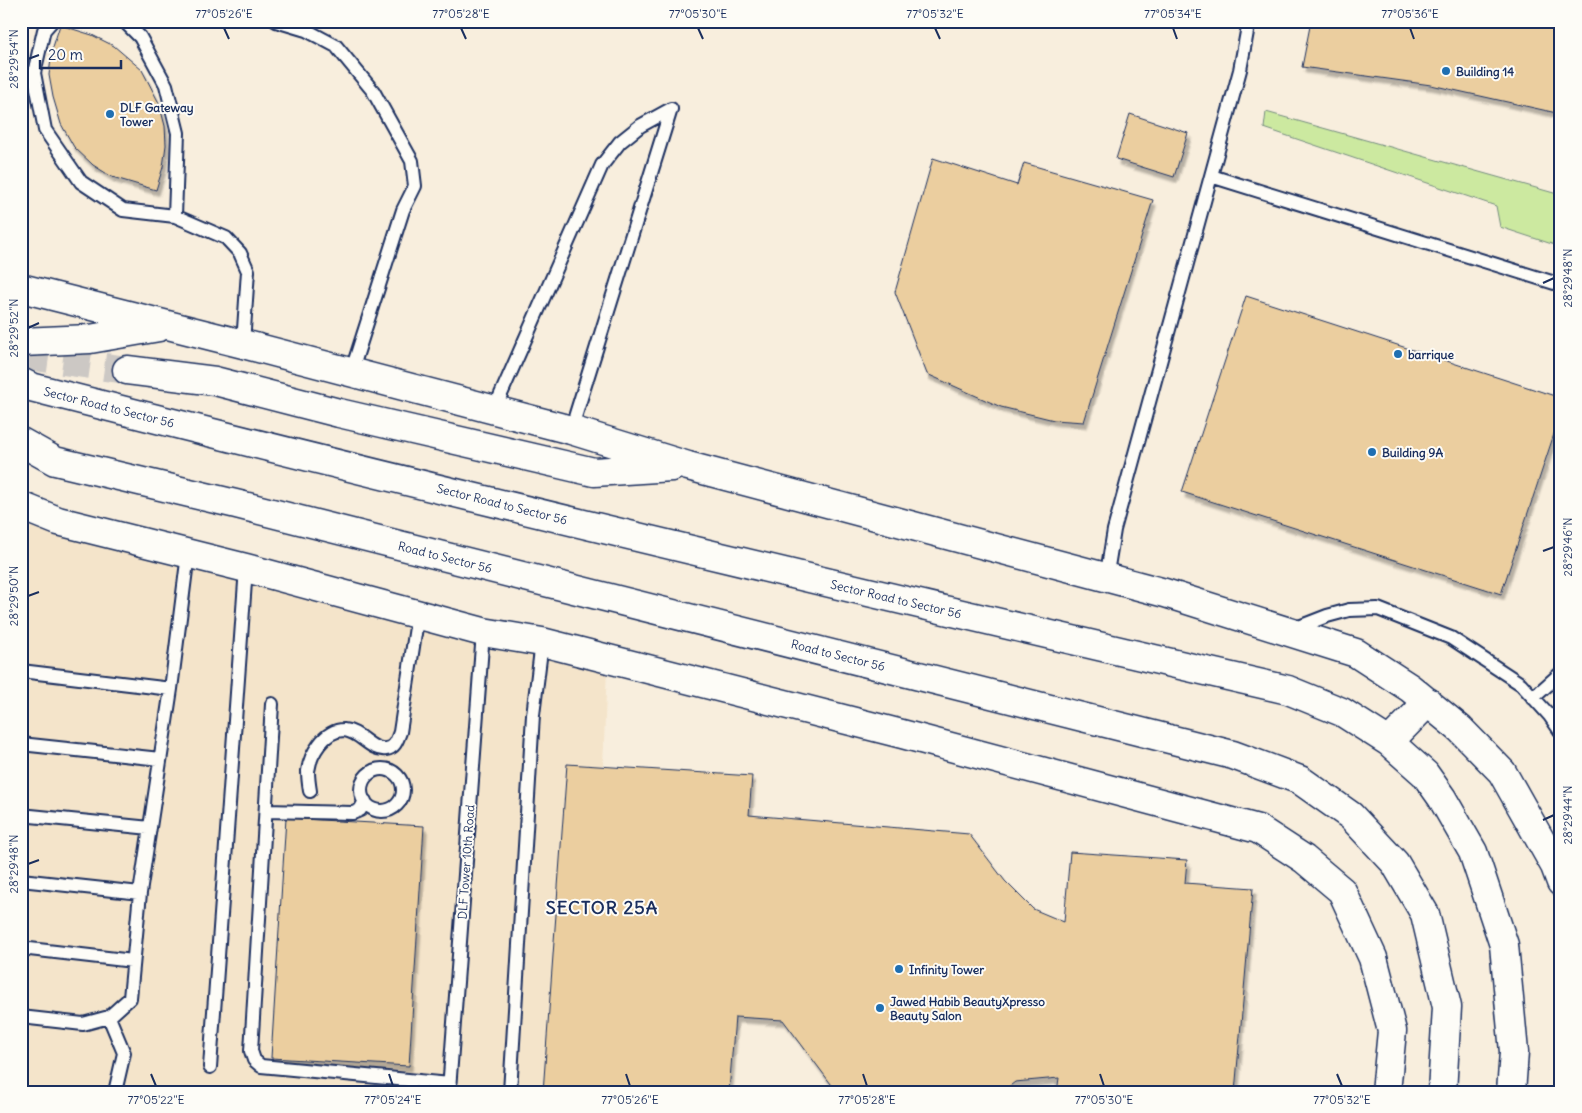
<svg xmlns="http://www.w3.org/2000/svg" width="1582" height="1113" viewBox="0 0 1582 1113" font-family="Delius,sans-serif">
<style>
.built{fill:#f4e4ca}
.green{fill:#cce9a0;stroke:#748c7f}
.building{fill:#ebce9f;stroke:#1b2f5e;filter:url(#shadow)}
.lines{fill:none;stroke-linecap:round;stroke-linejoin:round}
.secondary-tunnel{stroke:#ccc8c4;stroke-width:28;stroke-dasharray:28 14;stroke-linecap:butt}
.lane-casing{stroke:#1b2f5e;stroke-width:16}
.secondary-casing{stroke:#1b2f5e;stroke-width:31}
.lane{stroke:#fdfcf7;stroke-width:12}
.secondary{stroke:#fdfcf7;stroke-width:28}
.ticks{fill:none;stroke:#1b2f5e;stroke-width:2}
.poi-dot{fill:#1f6fb2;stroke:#fdfcf7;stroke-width:2}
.labels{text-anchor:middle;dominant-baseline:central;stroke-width:4;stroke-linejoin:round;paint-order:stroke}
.poi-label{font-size:12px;font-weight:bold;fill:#1b2f5e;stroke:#fdfcf7;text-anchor:start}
.street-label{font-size:12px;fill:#1b2f5e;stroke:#fdfcf7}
.district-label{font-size:18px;font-weight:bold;letter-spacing:1px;fill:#1b2f5e;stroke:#fdfcf7}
.neatline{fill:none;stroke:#1b2f5e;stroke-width:2}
.ticks-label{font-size:12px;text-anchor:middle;fill:#1b2f5e}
</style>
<defs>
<filter id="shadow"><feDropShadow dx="3" dy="5.5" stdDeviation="1" flood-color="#0004"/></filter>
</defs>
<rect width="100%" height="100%" fill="#f8eedd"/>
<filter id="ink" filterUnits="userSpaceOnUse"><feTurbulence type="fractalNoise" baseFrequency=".02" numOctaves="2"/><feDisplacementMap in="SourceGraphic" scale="10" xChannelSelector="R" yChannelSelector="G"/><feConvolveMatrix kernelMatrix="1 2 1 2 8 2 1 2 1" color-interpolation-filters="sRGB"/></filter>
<g filter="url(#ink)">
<path class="built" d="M21 522 607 668 590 1092H21Z"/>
<path class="green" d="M1266 112 1561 195V247L1500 227 1496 206 1264 128Z"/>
<path class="building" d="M1311 21H1561V114L1431 85 1302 67Z
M60 25 92 35 114 46 142 70 159 103 165 126 166 145 163 167 156 190 112 177 93 165 74 147 61 124 53 97 49 75 52 50Z
M1130 114 1188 133 1174 177 1116 159Z
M933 158 1017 185 1024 163 1153 200 1084 422 1054 420 1001 407 927 374 895 292Z
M1246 296 1561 398V413L1501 594 1182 492Z
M567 764 752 776 749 815 969 834 1005 881 1033 909 1064 922 1070 852 1187 860 1185 883 1253 888 1235 1092H1057L1059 1078 1015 1082 1002 1092H837L783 1020 735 1017 729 1092H543Z
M286 818 424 826 409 1066 271 1058Z"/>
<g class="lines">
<path class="secondary-tunnel" d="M21 355 127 370"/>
<defs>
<path id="lane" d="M52 21 44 30 34 73 45 130 81 182 123 210 175 216 226 238 240 253 248 271 243 344
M124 21 140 37 166 85 178 133 175 216
M276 21 306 30 336 46 373 91 412 161 415 186 403 210 351 373
M1211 176 1561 285
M494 410 602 165 620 142 640 126 671 109
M571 430 671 109
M1106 579 1114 530 1240 70 1249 21
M1291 630 1327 616 1349 610 1378 609 1451 638 1521 684 1550 716 1561 732
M21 671 171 689
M1533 698 1561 673
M272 704 251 1051 254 1060 261 1066 450 1084
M21 744 160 759
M361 790a21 21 0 1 1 42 0a21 21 0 1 1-42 0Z
M310 791C309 785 308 777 308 771 310 755 324 730 344 730 360 731 370 751 386 749 395 748 397 740 400 732L418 614
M266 811 353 813 360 810 365 801
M21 815 150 828
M21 880 140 893
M21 948 133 961
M21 1017 83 1024 109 1017 130 998 140 893 171 689 188 554
M109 1017 124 1053 115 1092
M210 1067 246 568
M449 1090 483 632
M510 1092 533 715 542 642"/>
<path id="secondary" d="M21 288 243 344 571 430 688 466 1165 593 1356 653 1410 688 1460 729 1502 772 1555 866 1561 882
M21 342 90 339 159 327
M127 370 215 381 339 413 594 472 672 467
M21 382 31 387C448 494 868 593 1288 690L1342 712 1389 742 1425 774 1442 798 1473 852 1504 945 1514 1052 1511 1092
M21 442 55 461 236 504 1233 755 1300 780 1351 816 1395 863 1425 914 1447 1007 1442 1092
M21 506 58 521 246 568 483 632 542 642 902 734 1258 829 1304 859 1342 891 1373 958 1392 1031 1386 1092
M1389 742 1428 702"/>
</defs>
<use href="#lane" class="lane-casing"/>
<use href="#secondary" class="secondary-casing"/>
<use href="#lane" class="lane"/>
<use href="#secondary" class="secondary"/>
</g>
</g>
<path class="ticks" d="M224 28 229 39M461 28 466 39M698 28 703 39M935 28 940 39M1173 28 1177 39M1410 28 1414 39M28 59 39 55M1543 283 1554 278M28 328 39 323M1543 551 1554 547M28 596 39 592M1543 820 1554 815M28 864 39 860M151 1074 156 1086M389 1074 393 1086M626 1074 630 1086M863 1074 867 1086M1100 1074 1104 1086M1337 1074 1342 1086"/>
<g class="poi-dot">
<circle cx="1446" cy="71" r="5"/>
<circle cx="110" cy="114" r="5"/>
<circle cx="1398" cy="354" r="5"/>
<circle cx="1372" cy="452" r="5"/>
<circle cx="899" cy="969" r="5"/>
<circle cx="880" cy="1008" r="5"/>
</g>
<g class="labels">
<g class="poi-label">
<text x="1456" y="71">Building 14</text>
<text x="120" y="107">DLF Gateway<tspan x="120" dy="14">Tower</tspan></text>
<text x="1408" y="354">barrique</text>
<text x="1382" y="452">Building 9A</text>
<text x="909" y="969">Infinity Tower</text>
<text x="890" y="1001">Jawed Habib BeautyXpresso<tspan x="890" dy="14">Beauty Salon</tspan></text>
</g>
<g class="street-label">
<text transform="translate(109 407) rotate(14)">Sector Road to Sector 56</text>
<text transform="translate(502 504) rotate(14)">Sector Road to Sector 56</text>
<text transform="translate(445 557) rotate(14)">Road to Sector 56</text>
<text transform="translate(896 599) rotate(13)">Sector Road to Sector 56</text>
<text transform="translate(838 655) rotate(14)">Road to Sector 56</text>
<text transform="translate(466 862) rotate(-86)">DLF Tower 10th Road</text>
</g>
<g class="district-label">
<text x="602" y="907">SECTOR 25A</text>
</g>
</g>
<rect width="1582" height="1113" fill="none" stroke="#fdfcf7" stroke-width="55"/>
<path d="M40 60v8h81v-8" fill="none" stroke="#1b2f5e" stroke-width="2.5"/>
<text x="48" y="60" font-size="15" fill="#1b2f5e" stroke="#fdfcf7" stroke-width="4" paint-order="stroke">20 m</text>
<rect x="28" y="28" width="1526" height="1058" class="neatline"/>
<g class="ticks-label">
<text x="224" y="18">77°05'26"E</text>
<text x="461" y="18">77°05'28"E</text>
<text x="698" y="18">77°05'30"E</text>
<text x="935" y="18">77°05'32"E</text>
<text x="1173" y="18">77°05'34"E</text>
<text x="1410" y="18">77°05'36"E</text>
<text transform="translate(14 59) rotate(-90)" y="4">28°29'54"N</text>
<text transform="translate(1568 278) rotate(-90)" y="4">28°29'48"N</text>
<text transform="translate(14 328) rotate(-90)" y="4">28°29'52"N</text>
<text transform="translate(1568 547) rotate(-90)" y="4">28°29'46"N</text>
<text transform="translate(14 596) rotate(-90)" y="4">28°29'50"N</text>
<text transform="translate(1568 815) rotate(-90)" y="4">28°29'44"N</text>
<text transform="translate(14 864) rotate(-90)" y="4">28°29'48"N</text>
<text x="156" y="1104">77°05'22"E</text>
<text x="393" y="1104">77°05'24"E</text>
<text x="630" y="1104">77°05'26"E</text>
<text x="867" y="1104">77°05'28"E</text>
<text x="1104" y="1104">77°05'30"E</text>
<text x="1342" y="1104">77°05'32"E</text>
</g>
</svg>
